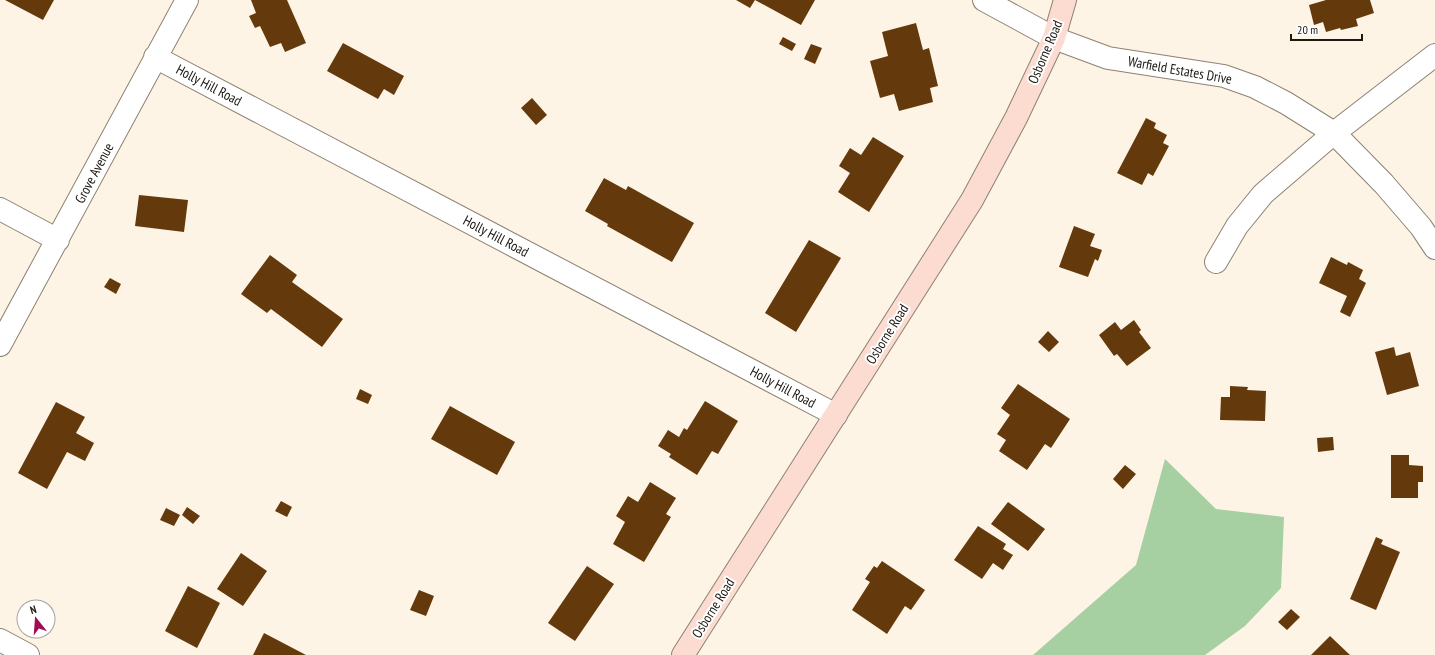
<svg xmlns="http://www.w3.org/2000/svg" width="1435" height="655" viewBox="0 0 1435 655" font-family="'PT Sans Narrow',sans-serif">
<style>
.green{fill:#a6d0a2}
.building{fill:#643a0d}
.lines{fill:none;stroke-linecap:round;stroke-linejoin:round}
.street-casing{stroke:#8d8272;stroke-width:24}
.secondary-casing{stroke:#8d8272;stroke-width:24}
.street{stroke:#fff;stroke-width:22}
.secondary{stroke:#fcdbd1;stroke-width:22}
.labels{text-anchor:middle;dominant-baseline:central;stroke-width:4;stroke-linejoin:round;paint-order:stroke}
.street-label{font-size:14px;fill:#1c1812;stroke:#fff}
</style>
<rect width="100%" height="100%" fill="#fdf4e6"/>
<path class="green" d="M1165 459 1216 509 1284 517 1281 588 1245 626 1205 655H1033L1136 565Z"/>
<path class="building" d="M5 0H54L43 20Z
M251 0H287L306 43 285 52 281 43 270 47 260 26 255 28 249 16 256 13Z
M736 0H755L750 8Z
M755 0H815L801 25Z
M1326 0H1370L1374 13 1356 19 1358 26 1341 30 1340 28 1326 32 1323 22 1314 25 1309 5Z
M916 23 923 50 929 48 938 86 930 88 933 102 899 111 894 94 880 98 870 61 888 56 882 32Z
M783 37 796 44 792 51 779 44Z
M343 43 404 76 394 95 384 89 378 99 327 71Z
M811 44 822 48 815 64 804 59Z
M532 98 547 115 536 125 521 108Z
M1146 118 1156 123 1154 128 1167 135 1163 143 1169 146 1153 176 1148 173 1142 185 1117 173Z
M873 137 904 156 869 212 838 192 850 173 839 166 850 148 861 155Z
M604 178 626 190 628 186 694 223 672 262 607 226 608 224 585 211Z
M139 195 188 200 184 232 135 226Z
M1074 226 1095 234 1090 246 1102 250 1098 261 1095 259 1088 277 1059 267Z
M809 240 841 258 796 332 765 313Z
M270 255 297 275 292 282 343 319 322 347 271 309 267 313 241 294Z
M1331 257 1347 265 1348 262 1363 270 1359 279 1366 283 1350 317 1340 312 1347 296 1319 283Z
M110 278 121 284 116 294 104 287Z
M1134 320 1141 330 1139 332 1151 348 1127 366 1117 354 1114 356 1099 335 1115 322 1121 330Z
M1048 331 1059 342 1049 352 1038 342Z
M1394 347 1396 356 1410 352 1419 386 1387 395 1375 352Z
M1018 384 1070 419 1051 448 1045 444 1027 470 999 451 1006 440 997 434 1010 415 1001 408Z
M1230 386 1248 387 1247 390 1266 391 1265 421 1220 420 1221 397H1230Z
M360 389 372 395 368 404 356 399Z
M705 401 738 421 718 454 712 451 697 475 669 457 671 454 658 446 668 430 679 437 684 428 687 430Z
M56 402 85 417 76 433 94 443 85 461 67 452 47 489 18 473Z
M450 406 515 442 497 475 431 439Z
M1333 437 1334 450 1318 452 1317 438Z
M1391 455H1409V465L1423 466V482H1418V498H1391Z
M1125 465 1136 474 1123 489 1113 479Z
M650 482 676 498 666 514 671 517 644 562 613 544 625 522 616 516 628 496 638 502Z
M281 501 292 507 287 517 275 511Z
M1008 502 1045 529 1028 551 991 524Z
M187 507 200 516 193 524 182 515Z
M166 508 180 515 174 526 160 520Z
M978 526 1006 544 1003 549 1013 555 1003 570 993 563 982 579 954 560Z
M1376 537 1383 540 1381 544 1400 552 1376 610 1350 599Z
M241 553 267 571 243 606 217 589Z
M882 561 925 590 911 610 905 606 887 634 852 610 870 582 865 579 874 566 877 568Z
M587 566 614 584 575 641 548 623Z
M188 586 220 603 197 648 165 631Z
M419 590 434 596 426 616 410 610Z
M1291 609 1300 617 1287 630 1278 622Z
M264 633 306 655H253Z
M1330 636 1350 655H1311Z"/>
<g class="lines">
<defs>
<path id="street" d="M984 0 1054 38 1108 58 1224 76 1255 87 1286 103 1334 133 1384 184 1421 227 1435 248
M155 57 836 415
M0 209 58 240
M1216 262 1237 226 1263 194 1334 133 1435 55
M0 345 187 0
M0 640 28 655"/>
<path id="secondary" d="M683 655 972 200 1016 118 1054 38 1065 0"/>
</defs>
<use href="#street" class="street-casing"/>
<use href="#secondary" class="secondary-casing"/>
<use href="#street" class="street"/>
<use href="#secondary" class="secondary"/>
</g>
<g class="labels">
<g class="street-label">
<text transform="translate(1045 52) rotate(-67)">Osborne Road</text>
<text transform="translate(1180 70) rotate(10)">Warfield Estates Drive</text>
<text transform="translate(209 85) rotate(28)">Holly Hill Road</text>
<text transform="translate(94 173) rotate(-62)">Grove Avenue</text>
<text transform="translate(496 236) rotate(28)">Holly Hill Road</text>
<text transform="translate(887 334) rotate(-58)">Osborne Road</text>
<text transform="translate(783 387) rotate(28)">Holly Hill Road</text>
<text transform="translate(713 608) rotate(-58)">Osborne Road</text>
</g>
</g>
<g transform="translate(36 619) rotate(343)"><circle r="19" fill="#ffffff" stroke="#a4a3a0"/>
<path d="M0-3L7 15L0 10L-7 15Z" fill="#9e0b56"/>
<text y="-6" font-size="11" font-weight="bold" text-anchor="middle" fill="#1c1812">N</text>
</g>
<path d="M1291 34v6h71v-6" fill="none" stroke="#1c1812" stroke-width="2"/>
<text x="1297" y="34" font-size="12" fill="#1c1812" stroke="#ffffff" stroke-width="3" paint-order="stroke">20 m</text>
</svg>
